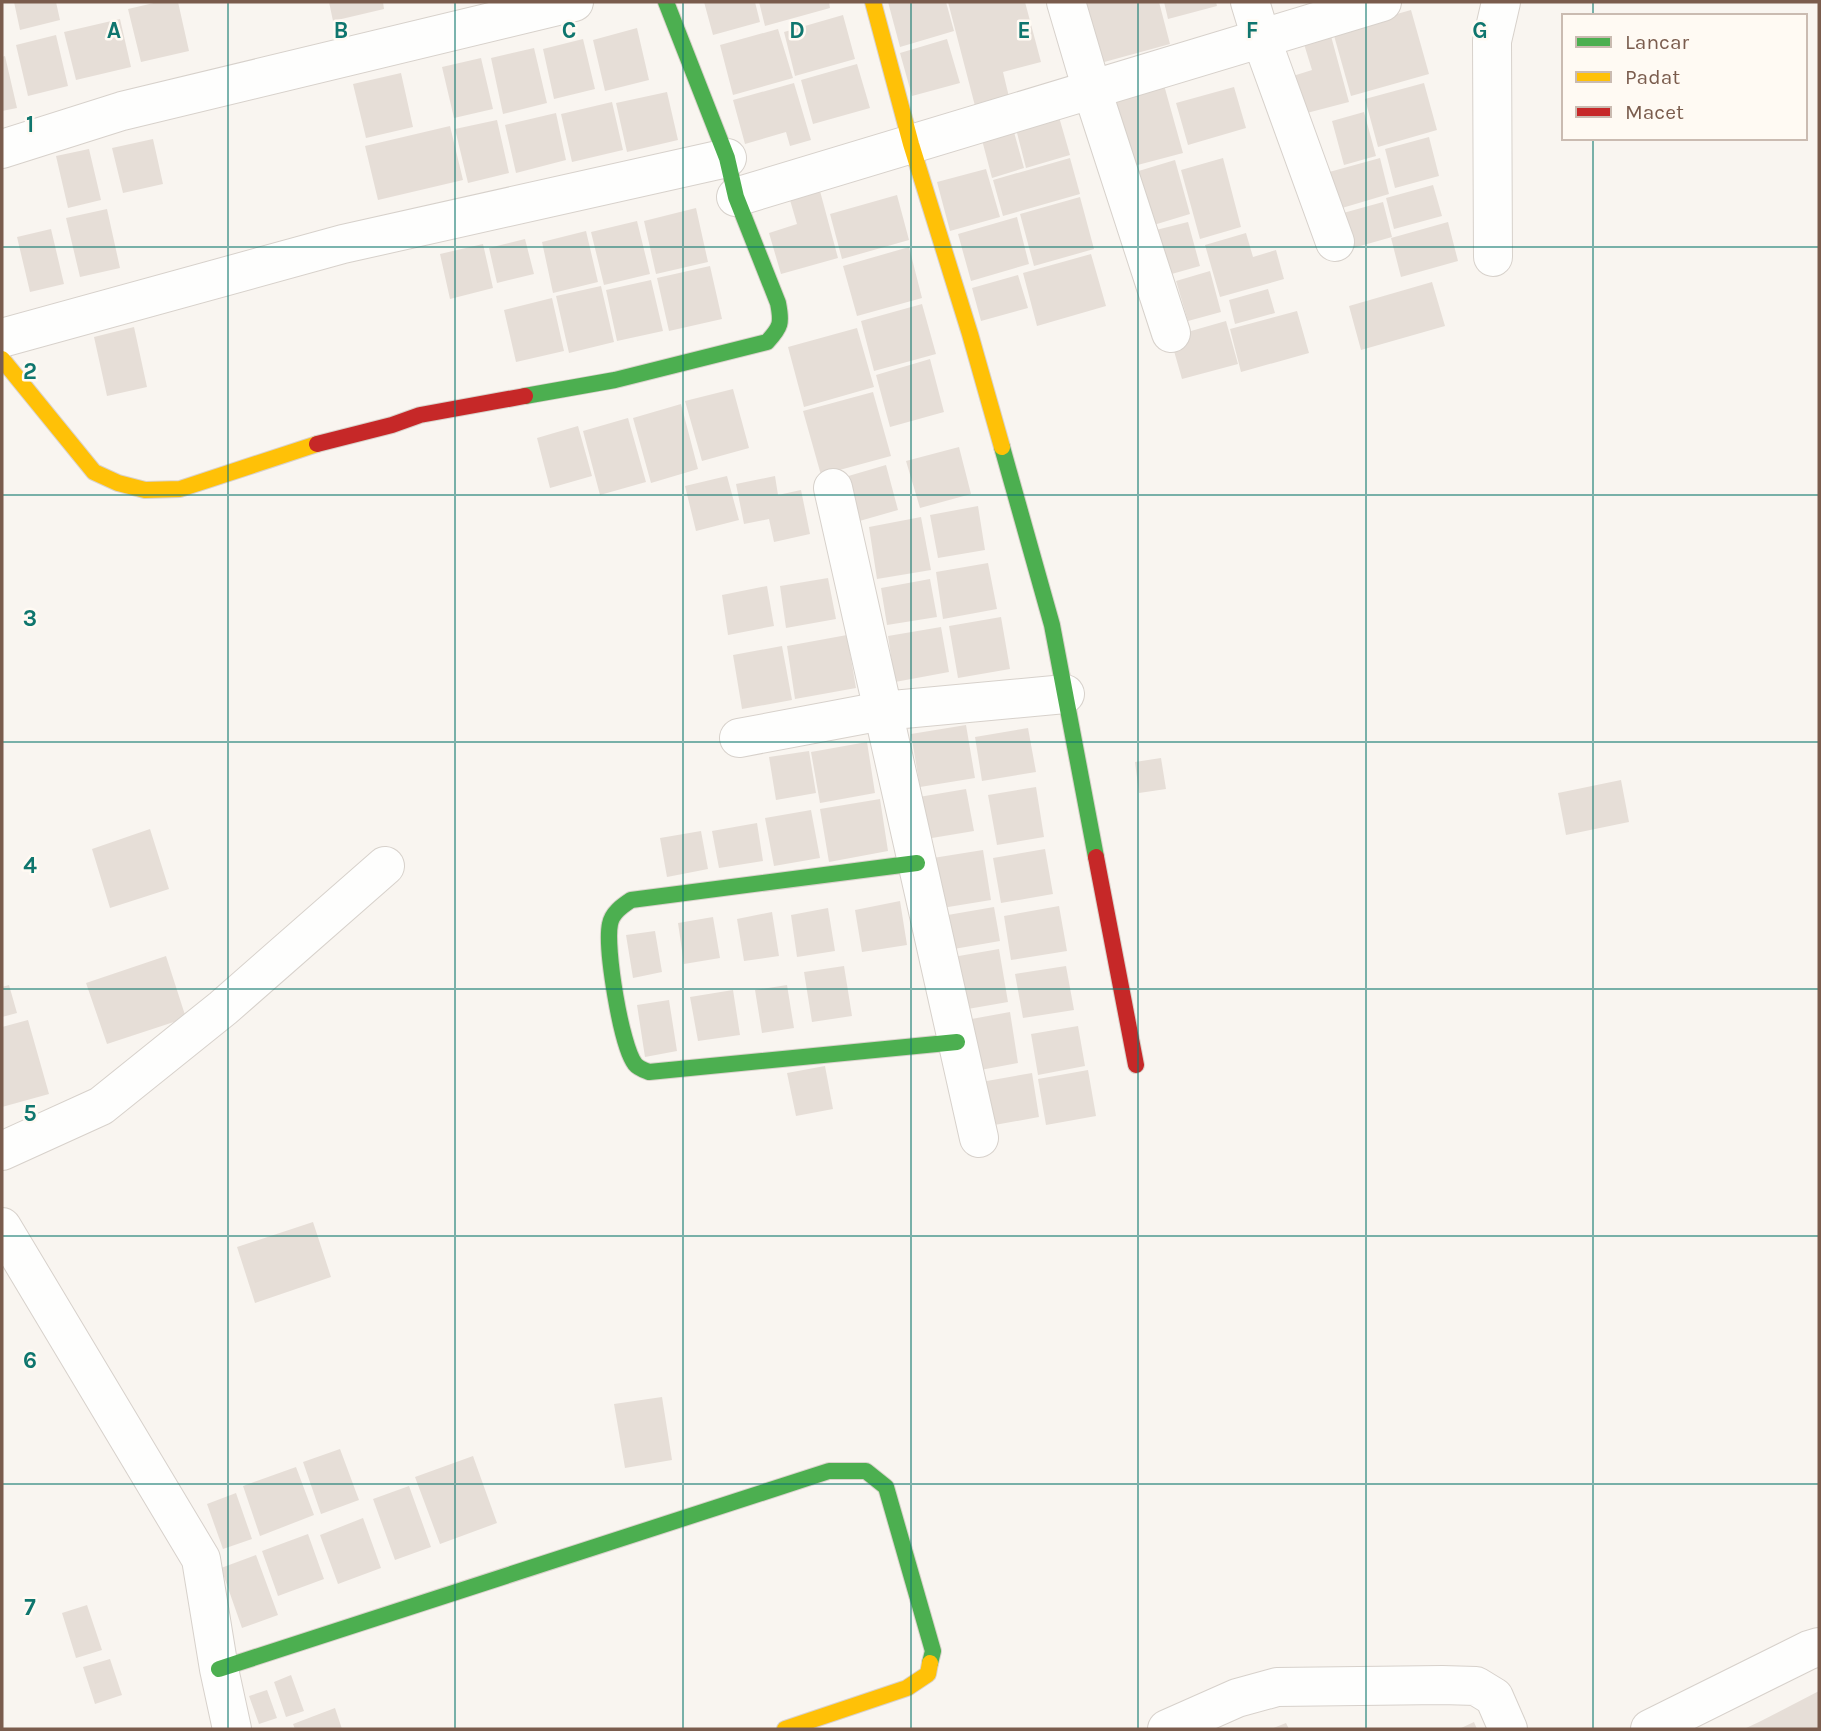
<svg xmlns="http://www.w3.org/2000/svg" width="1821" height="1731" viewBox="0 0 1821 1731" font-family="Karla,sans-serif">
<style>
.building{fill:#e6ded7}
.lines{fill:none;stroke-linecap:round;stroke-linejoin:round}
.street-casing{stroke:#d7d1cb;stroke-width:40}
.fast-casing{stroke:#d9d2cb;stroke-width:18}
.slow-casing{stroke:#d9d2cb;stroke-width:18}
.jam-casing{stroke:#d9d2cb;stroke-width:18}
.street{stroke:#fefefd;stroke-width:38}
.fast{stroke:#4caf50;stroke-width:16}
.slow{stroke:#ffc107;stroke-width:16}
.jam{stroke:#c62828;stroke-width:16}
.grid{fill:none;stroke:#0f766e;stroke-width:2;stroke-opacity:0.55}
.grid-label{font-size:23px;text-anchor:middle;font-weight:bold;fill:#0f766e;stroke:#fffaf3;stroke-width:5;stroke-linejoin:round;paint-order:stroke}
</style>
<rect width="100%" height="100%" fill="#f9f5f0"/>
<path class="building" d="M14 2H56L60 20 20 30Z
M158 2H178L189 51 141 62 128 9Z
M329 2H383L384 9 333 21Z
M704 2H755L760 22 713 35Z
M759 2H829L830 8 765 26Z
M888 2H946L954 31 900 47Z
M948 2H1025L1041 62 1003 72 1009 97 975 106Z
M1080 2H1159L1170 44 1097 64Z
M1164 2H1216L1217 6 1168 19Z
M1411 10 1429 74 1351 96 1333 32Z
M843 15 855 59 795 76 784 32Z
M120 19 131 67 76 80 64 32Z
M637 28 649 80 605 91 593 40Z
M778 29 793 78 733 95 720 45Z
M56 35 68 86 28 96 16 45Z
M1331 36 1349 102 1303 114 1293 76 1312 70 1304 44Z
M583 39 595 89 554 99 543 49Z
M947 39 960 83 912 96 900 53Z
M534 48 547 103 503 114 491 58Z
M5 56 17 108 2 111V57Z
M481 58 493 109 454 118 442 67Z
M857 64 870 108 813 124 801 80Z
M401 73 413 127 366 138 353 84Z
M794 83 811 140 790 146 786 132 745 144 733 100Z
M1424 83 1437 130 1378 147 1365 99Z
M1164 85 1183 153 1130 167 1112 100Z
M1234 87 1246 128 1188 145 1176 103Z
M667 92 678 140 627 152 616 103Z
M612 102 623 150 572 162 561 114Z
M1364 112 1376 156 1344 165 1332 121Z
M556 113 566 160 516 173 505 125Z
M1059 117 1070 155 1026 168 1016 129Z
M497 120 509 173 468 183 455 129Z
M450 126 463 180 378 200 365 146Z
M1014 132 1024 168 992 178 982 140Z
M1429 137 1439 176 1395 188 1385 149Z
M153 139 163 184 123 193 112 148Z
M89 149 101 200 68 208 56 156Z
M1070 158 1080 194 1003 216 993 180Z
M1223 158 1241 227 1200 239 1181 170Z
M1380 158 1389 194 1332 211 1322 174Z
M1175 160 1190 214 1147 227 1132 173Z
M986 169 1000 217 950 231 937 182Z
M1433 185 1442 216 1394 229 1386 198Z
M820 191 838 258 781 274 769 233 797 224 790 200Z
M897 195 909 240 842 259 830 214Z
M1080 197 1094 249 1034 266 1020 214Z
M1383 202 1392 237 1346 250 1336 215Z
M696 208 708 262 656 274 644 221Z
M107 209 120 268 80 277 66 218Z
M1017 217 1029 264 971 281 958 234Z
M637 221 650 274 604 285 591 232Z
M1188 222 1200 266 1161 277 1148 232Z
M1448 222 1458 261 1401 277 1391 238Z
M51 229 64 284 30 292 17 237Z
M586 231 598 282 553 293 542 242Z
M1246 233 1253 257 1276 250 1284 279 1220 297 1205 245Z
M525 239 534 274 497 283 489 248Z
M483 244 493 288 450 299 440 254Z
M909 247 922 298 857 316 843 266Z
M1091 254 1106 306 1037 326 1023 273Z
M710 266 722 319 669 331 657 278Z
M1210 271 1221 312 1188 321 1176 281Z
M1018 275 1028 308 981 321 972 288Z
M651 280 663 331 617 341 606 290Z
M1432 282 1445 326 1361 350 1349 306Z
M601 286 614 342 569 353 556 296Z
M1268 289 1275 313 1235 324 1229 300Z
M552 298 564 351 516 362 504 310Z
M922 304 936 354 874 371 861 321Z
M1297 311 1309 353 1241 372 1230 329Z
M1226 321 1238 364 1182 379 1170 337Z
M134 327 147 387 107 396 94 337Z
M857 328 874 387 804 407 788 347Z
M930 359 944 412 890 427 876 375Z
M733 389 749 448 702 461 685 401Z
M873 392 891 456 821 475 803 411Z
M681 404 698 469 651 483 633 418Z
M628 418 646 482 600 495 583 431Z
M578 426 592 476 550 488 537 438Z
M959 447 971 494 920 508 906 461Z
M886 465 898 510 856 522 845 477Z
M727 476 739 520 696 531 685 486Z
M775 476 778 495 801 490 810 534 774 542 769 519 744 524 736 484Z
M978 506 985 550 938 558 930 515Z
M921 517 931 570 877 579 869 527Z
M988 563 997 609 943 619 936 572Z
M828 578 836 619 786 628 780 586Z
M930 579 937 617 887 625 881 588Z
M767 586 774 626 728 635 722 595Z
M1001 617 1010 669 958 678 949 626Z
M941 627 949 672 895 682 888 636Z
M847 635 856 688 795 699 787 646Z
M782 646 792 700 742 709 733 655Z
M966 725 975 778 920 787 911 734Z
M1028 728 1036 772 982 781 975 737Z
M867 742 875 793 820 803 811 752Z
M809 751 816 793 776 800 769 757Z
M1161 758 1166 789 1139 793 1135 762Z
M1621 780 1629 822 1566 835 1558 793Z
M1036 787 1044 837 997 845 988 795Z
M966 789 974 831 926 839 919 797Z
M880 799 888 851 829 862 820 809Z
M811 810 820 858 774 866 765 818Z
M757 823 763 861 719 868 712 831Z
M150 829 169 889 110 908 92 849Z
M701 831 708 869 667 877 660 838Z
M1045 849 1053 894 1001 903 993 858Z
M983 850 991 900 942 908 933 858Z
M900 901 907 945 862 952 855 910Z
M1059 906 1067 951 1011 960 1004 916Z
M994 907 1000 941 948 950 942 916Z
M828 908 835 951 797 957 791 915Z
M772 912 779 956 744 961 737 919Z
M713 917 720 958 684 964 678 923Z
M655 931 662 972 633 978 626 935Z
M999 949 1008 1002 962 1010 953 957Z
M166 956 186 1018 107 1044 86 983Z
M844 966 852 1016 812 1022 804 972Z
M1066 966 1074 1010 1023 1018 1015 974Z
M9 985 17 1013 2 1017V987Z
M787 985 794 1028 762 1033 755 990Z
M733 990 740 1035 698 1041 690 997Z
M669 1000 677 1051 645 1057 637 1005Z
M1010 1012 1018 1063 975 1071 966 1020Z
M28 1020 49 1094 2 1107V1027Z
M1078 1026 1085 1066 1038 1075 1031 1034Z
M825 1066 833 1109 796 1116 787 1073Z
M1088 1070 1096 1116 1046 1125 1038 1079Z
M1032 1073 1039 1117 989 1126 981 1082Z
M313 1222 331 1277 255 1303 237 1247Z
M662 1397 672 1460 625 1468 614 1404Z
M340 1449 359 1500 321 1514 303 1462Z
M473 1456 497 1523 440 1544 415 1477Z
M296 1467 314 1515 260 1536 243 1486Z
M409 1486 431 1547 395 1560 373 1499Z
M236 1493 252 1539 223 1549 207 1504Z
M363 1518 381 1568 338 1584 320 1535Z
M308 1534 324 1579 278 1596 262 1551Z
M256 1555 278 1615 242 1628 221 1568Z
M87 1605 102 1650 76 1658 62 1613Z
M110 1659 122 1695 95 1704 83 1667Z
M291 1675 304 1711 286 1717 274 1682Z
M267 1690 277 1718 259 1724 249 1696Z
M1819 1691V1729H1744L1759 1722Z
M335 1708 342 1729H295L293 1724Z
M1474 1722 1477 1729H1459Z
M1286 1723 1289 1729H1271Z"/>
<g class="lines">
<defs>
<path id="street" d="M1066 2 1092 90 1171 333
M1250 2 1261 38 1335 242
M2 149 122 111 574 2
M736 197 1382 2
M1493 257 1492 41 1501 2
M2 338 343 244 727 158
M833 488 979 1138
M739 738 882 711 1065 694
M2 1151 101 1106 223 1008 385 866
M2 1227 201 1559 219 1669 232 1729
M1167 1729 1237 1698 1277 1687 1442 1685 1476 1686 1494 1697 1508 1729
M1650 1729 1809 1650 1819 1647"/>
<path id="fast" d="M525 396 615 380 767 342C781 327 782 323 778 303L736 197 727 158 666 2
M1002 447 1052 625 1096 857
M917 863 631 900C622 906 612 913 610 924 605 947 621 1046 635 1064 638 1068 644 1070 649 1072L957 1042
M219 1669 829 1471H866L886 1487 933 1651 930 1663"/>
<path id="slow" d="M873 2 911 144 970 334 1002 447
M2 359 94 472 118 483 145 490 180 489 317 444
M785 1729 907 1688 928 1674 930 1663"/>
<path id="jam" d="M317 444 392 425 420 415 525 396
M1096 857 1136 1065"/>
</defs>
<use href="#street" class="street-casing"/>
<use href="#fast" class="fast-casing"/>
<use href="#slow" class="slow-casing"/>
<use href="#jam" class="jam-casing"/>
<use href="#street" class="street"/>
<use href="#fast" class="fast"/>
<use href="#slow" class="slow"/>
<use href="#jam" class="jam"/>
</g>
<path class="grid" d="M228 2V1729M455 2V1729M683 2V1729M911 2V1729M1138 2V1729M1366 2V1729M1593 2V16M1593 138V1729M2 247H1819M2 495H1819M2 742H1819M2 989H1819M2 1236H1819M2 1484H1819"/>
<g class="grid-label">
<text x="114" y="38">A</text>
<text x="341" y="38">B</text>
<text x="569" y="38">C</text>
<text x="797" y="38">D</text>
<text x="1024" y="38">E</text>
<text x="1252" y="38">F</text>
<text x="1480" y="38">G</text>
<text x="30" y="132">1</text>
<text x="30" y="379">2</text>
<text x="30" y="626">3</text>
<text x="30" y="873">4</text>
<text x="30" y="1121">5</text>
<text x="30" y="1368">6</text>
<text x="30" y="1615">7</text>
</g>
<rect width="1821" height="1731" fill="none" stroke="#7a5c4d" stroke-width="7"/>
<rect x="1562" y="14" width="245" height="126" fill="#fffaf3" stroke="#cabbb1" stroke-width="2"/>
<rect x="1576" y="37" width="35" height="10" fill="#4caf50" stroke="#cabbb1" stroke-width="2"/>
<text x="1625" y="49" font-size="21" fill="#7a5c4d">Lancar</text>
<rect x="1576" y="72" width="35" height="10" fill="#ffc107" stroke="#cabbb1" stroke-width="2"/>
<text x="1625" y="84" font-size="21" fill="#7a5c4d">Padat</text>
<rect x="1576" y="107" width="35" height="10" fill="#c62828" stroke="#cabbb1" stroke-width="2"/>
<text x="1625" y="119" font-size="21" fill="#7a5c4d">Macet</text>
</svg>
